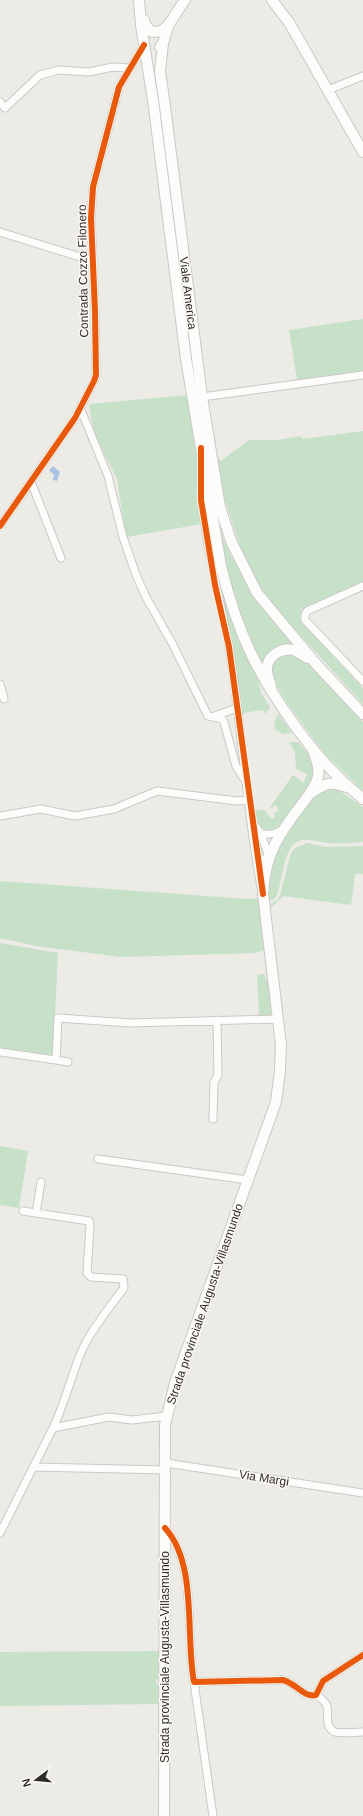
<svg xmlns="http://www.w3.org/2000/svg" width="363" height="1816" viewBox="0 0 363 1816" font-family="Helvetica,sans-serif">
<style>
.green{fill:#c6e1c8}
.water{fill:#aac3e5}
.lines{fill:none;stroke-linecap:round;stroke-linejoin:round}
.street-casing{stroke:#cac9c6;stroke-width:9}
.secondary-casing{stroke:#cac9c6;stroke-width:12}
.street{stroke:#fcfcfb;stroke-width:7}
.secondary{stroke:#fcfcfb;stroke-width:10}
.cycleway-casing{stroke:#fbf9f1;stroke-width:8}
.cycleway{stroke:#e8590c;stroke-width:6}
.labels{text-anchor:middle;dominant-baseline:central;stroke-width:3;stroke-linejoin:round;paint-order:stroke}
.street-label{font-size:12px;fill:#2e2d2a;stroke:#fbf9f1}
</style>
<rect width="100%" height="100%" fill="#ecebe6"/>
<path class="green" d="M363 319V371L297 380 289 330Z
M188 395 199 464 198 500 202 524 126 537 117 479 94 433 89 404Z
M363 431V582L302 609 300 617 303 624 363 688V704L269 601 257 581 240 546 224 498 216 455 221 461 249 440H277L302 436V439Z
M203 490 216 561 225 601 238 639 259 682 261 693 270 707 266 714 263 710 244 713 242 718 217 587Z
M219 528C234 571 266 606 293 642 291 646 289 645 285 645 272 646 268 655 263 666L260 665 230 588Z
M288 652 302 657 309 663 363 722V791L324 753 286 702 272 678 271 666 275 657Z
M278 714 292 733 283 734 276 730 274 724Z
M289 742H298C305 750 318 762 315 774 313 784 286 819 278 826 274 829 270 830 266 830L258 825 254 807 257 810H264L272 819 275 817 274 814 279 810 275 805 271 809 270 807 293 775 303 783 307 774 296 769 295 752Z
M326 788 337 789 363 807V842C352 843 340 844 329 843 313 842 297 832 288 853 282 866 282 881 277 895L274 899 267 901C268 893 267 885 268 877 272 850 303 803 326 788Z
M257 835H259L264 850 261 857 258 855 256 836Z
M307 843 325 847 363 846V874H355L351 905 283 896 268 911 269 905 278 899 280 895 291 853 295 848Z
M0 881 248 899 258 898 264 950 256 953 121 957 36 946 0 938Z
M0 943 58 953 53 1057 0 1050Z
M264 974 270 987 273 1013 268 1016H259L257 975Z
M0 1146 28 1151 19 1208 0 1205Z
M160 1651V1678L156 1680V1683L160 1684V1704L0 1706V1652Z"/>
<path class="water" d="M53 466 60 472 57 481 53 480 54 475 49 470Z"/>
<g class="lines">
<defs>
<path id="street" d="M328 90 363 76
M0 102 5 108 40 75 59 70 89 72 113 67 130 68
M0 232 93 261
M202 397 363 375
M81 410 108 476 123 537 136 575 146 597 172 643 208 716 212 717 237 708
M201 468C200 529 218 587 229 647 242 727 246 808 261 887
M31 482 61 558
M0 526 75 418 94 381 96 375 95 311 91 218 93 187 119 87 144 45
M363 586 307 611 305 615V620L363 681
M0 684 4 699
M214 717 222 719 224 722 236 766 244 779
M0 816 41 809 75 816 114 809 157 791 237 801 249 800
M254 824 261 834C269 835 276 834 283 829
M256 858 262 860 269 857 261 834
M0 1052 56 1060 58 1018 130 1023 279 1019
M56 1060 68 1062
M213 1119 214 1082 218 1075 217 1020
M98 1159 248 1180
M23 1211 89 1221 90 1225 87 1273 91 1277 123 1279 124 1288C110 1306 96 1324 85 1344 72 1371 66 1401 53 1428
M36 1213 41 1182
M166 1463 363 1493
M34 1467 165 1470
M165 1528C198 1564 185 1636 194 1682L283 1680C297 1684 304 1698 316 1695L323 1681 363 1655
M0 1533 53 1428 109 1417 132 1420 167 1416
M194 1682 213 1816
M316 1695C321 1698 325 1701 327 1706 329 1715 324 1727 335 1732 342 1734 355 1732 363 1732"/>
<path id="secondary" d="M139 0 141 25 153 100 186 359 221 566C237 632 258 676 298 730 317 756 338 779 363 799
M272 0 290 24 363 152
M144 20 145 25 152 32 162 31 169 24
M163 43 160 72 164 99 202 397 220 507 231 541 257 593 317 665 363 714
M160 47 163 43 169 24 185 0
M271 686C270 681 267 676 267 670 266 657 281 647 293 650 298 651 303 655 307 658
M311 793C326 783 330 781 347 787
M164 1816 165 1425 175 1383 276 1102 280 1071 281 1045 263 894C265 861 273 843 293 816 301 805 312 793 317 780 321 770 316 760 313 750"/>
</defs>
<use href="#street" class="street-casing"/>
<use href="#secondary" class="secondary-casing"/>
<use href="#street" class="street"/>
<use href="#secondary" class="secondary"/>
<defs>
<path id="cycleway" d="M201 448V500L215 585 229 647 263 894
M0 526 75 418 94 381 96 375 95 311 91 218 93 187 119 87 144 45
M165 1528C198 1564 185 1636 194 1682L283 1680C297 1684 304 1698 316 1695L323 1681 363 1655"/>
</defs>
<use href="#cycleway" class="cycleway-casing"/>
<use href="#cycleway" class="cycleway"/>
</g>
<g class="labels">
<g class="street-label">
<text transform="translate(83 271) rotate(-91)">Contrada Cozzo Filonero</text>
<text transform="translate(188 293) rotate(83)">Viale America</text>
<text transform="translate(205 1304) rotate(-71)">Strada provinciale Augusta-Villasmundo</text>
<text transform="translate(264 1478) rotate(9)">Via Margi</text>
<text transform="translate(165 1657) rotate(-90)">Strada provinciale Augusta-Villasmundo</text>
</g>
</g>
<g transform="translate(36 1780) rotate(254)" stroke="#fbf9f1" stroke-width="3" paint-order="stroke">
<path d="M0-3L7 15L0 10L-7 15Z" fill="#2e2d2a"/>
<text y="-6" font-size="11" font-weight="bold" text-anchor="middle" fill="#2e2d2a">N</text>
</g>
</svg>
